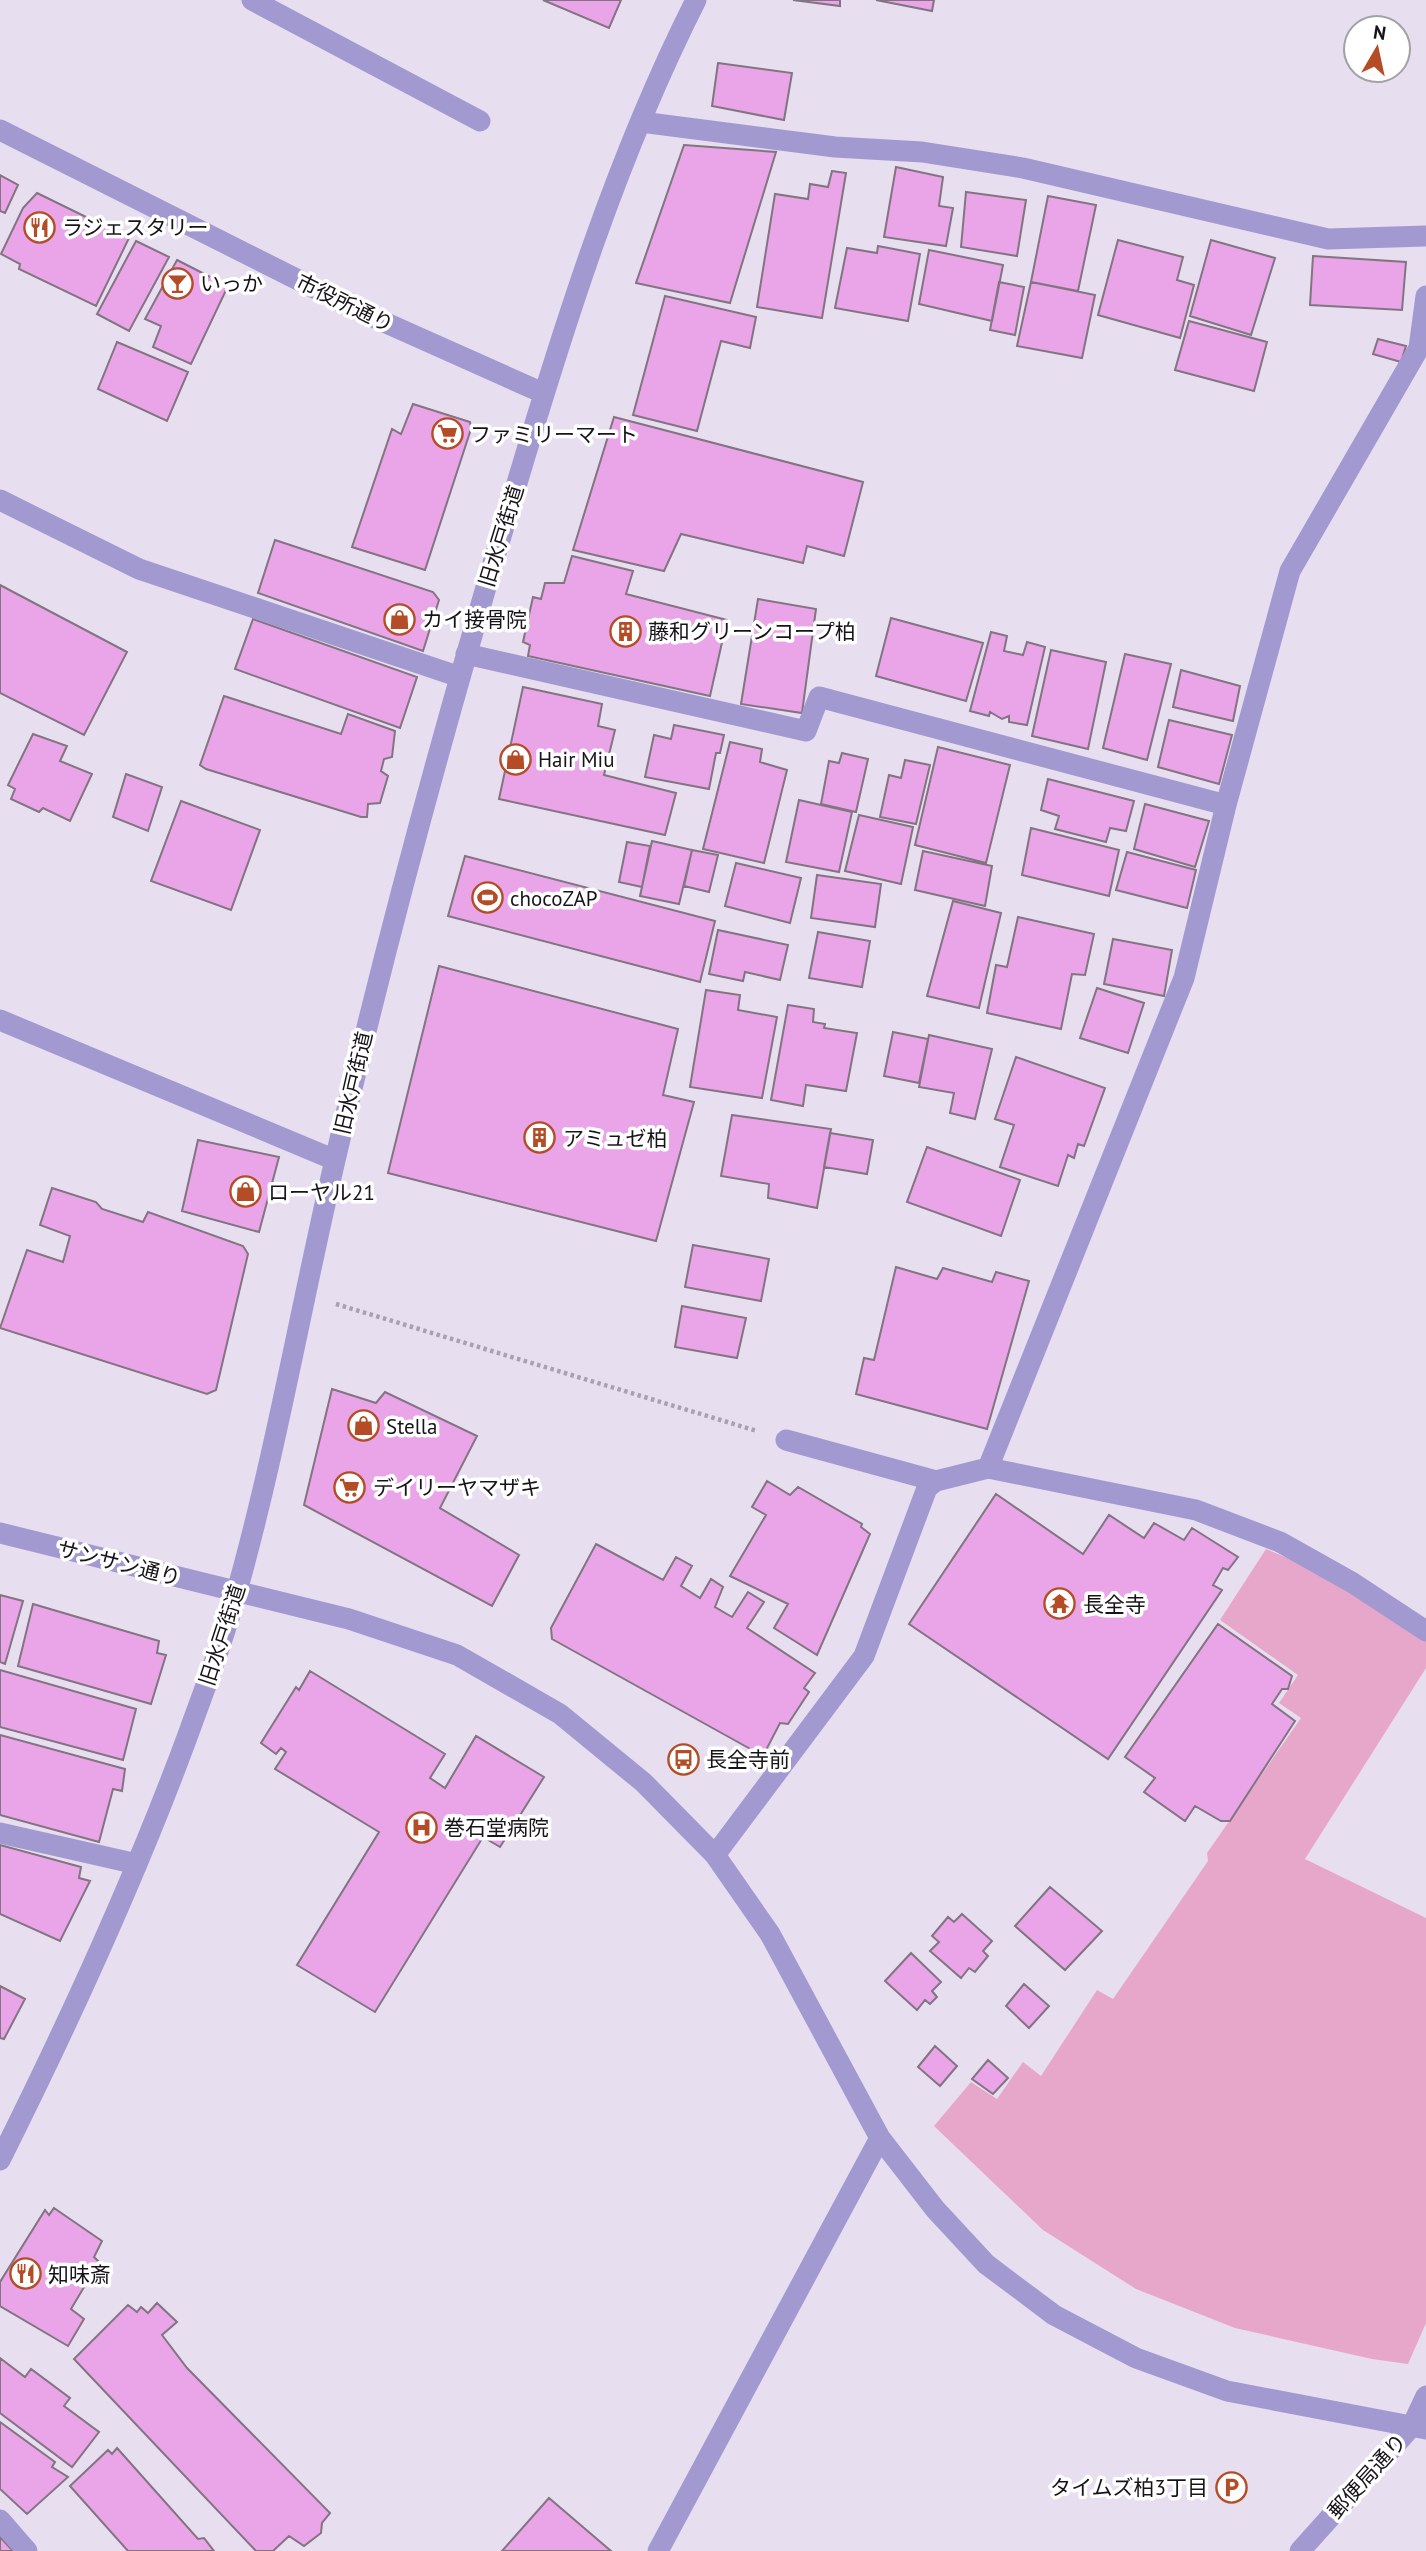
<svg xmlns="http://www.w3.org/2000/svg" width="1426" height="2551" viewBox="0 0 1426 2551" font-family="'PT Sans','Noto Sans JP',sans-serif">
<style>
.green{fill:#e7a7ca}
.building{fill:#eaa5e8;stroke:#827481;stroke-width:2}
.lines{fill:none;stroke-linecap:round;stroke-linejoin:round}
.path{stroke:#a8a1af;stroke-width:4.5;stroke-dasharray:3.5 3.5;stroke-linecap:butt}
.minor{stroke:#a299d1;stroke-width:21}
.labels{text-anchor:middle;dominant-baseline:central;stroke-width:7;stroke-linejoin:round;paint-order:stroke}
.poi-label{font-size:21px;fill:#161319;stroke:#fff;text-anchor:start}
.street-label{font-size:21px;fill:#161319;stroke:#fff}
</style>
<rect width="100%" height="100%" fill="#e7def0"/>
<path class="green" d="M1266 1549 1295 1561 1426 1637V1668L1305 1859 1426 1918V2323L1408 2364 1372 2359 1235 2328 1136 2289 1043 2230 934 2126 971 2082 997 2099 1023 2062 1041 2076 1097 1990 1113 1999 1208 1861 1207 1853 1301 1718 1279 1703 1298 1675 1220 1620Z"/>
<path class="building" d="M543 0H621L609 28Z
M793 0H840V6Z
M876 0H934L932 11Z
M718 63 792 73 784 120 712 106Z
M684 145 776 152 730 303 636 283Z
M896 167 943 177 939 206 953 208 946 246 884 237Z
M832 171 846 173 822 318 757 307 775 194 808 199 810 184 828 187Z
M0 175 18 185 5 213 0 211Z
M966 192 1026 200 1017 256 961 247Z
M37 193 129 238 96 306 19 269 20 264 1 254 23 208Z
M1048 196 1096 205 1078 291 1031 282Z
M1118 240 1183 257 1177 280 1194 285 1180 338 1098 315Z
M1211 240 1275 258 1251 335 1190 316Z
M136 241 169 257 129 331 97 314Z
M878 246 920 254 908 321 835 308 847 248 877 253Z
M929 250 1003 265 992 321 919 304Z
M1313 256 1406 262 1402 310 1310 305Z
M177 260 228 286 191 364 153 347 161 326 145 319Z
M999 282 1024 287 1015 335 990 330Z
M1031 282 1095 295 1082 358 1017 346Z
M665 296 756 317 750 348 721 341 697 431 633 415Z
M1189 321 1267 342 1254 391 1175 370Z
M1378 339 1406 346 1401 362 1373 354Z
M117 342 188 372 167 421 98 389Z
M413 404 470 422 471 429 425 570 352 547 392 429 401 434Z
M614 417 863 482 844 556 807 546 803 563 681 534 664 571 573 550Z
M275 540 433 592 439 600 423 651 258 593Z
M572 556 633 571 626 594 727 620 710 696 528 656 530 645 523 642 533 597 541 599 545 583H564Z
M0 585 127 652 84 735 0 693Z
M758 599 816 609 802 713 741 704Z
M891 618 983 643 966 701 876 676Z
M253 619 417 677 400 728 235 669Z
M991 632 1007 636 1004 651 1023 655 1027 642 1045 647 1027 725 1009 722V716L1002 719 990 712 989 716 970 711Z
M1051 650 1106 662 1088 749 1032 736Z
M1125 654 1171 664 1147 760 1103 748Z
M1181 670 1240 686 1233 721 1173 707Z
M523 687 602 704 598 726 615 730 604 775 676 793 665 835 499 799Z
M224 696 341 734 348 714 395 731 392 757 384 759 381 771 388 776 380 803 368 804 367 817H361L206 769 200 765Z
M1169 720 1232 735 1219 784 1158 767Z
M674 725 724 735 720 753H716L709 789 645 777 654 735 671 739Z
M33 734 67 746 60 761 92 774 70 821 43 808 39 812 11 799 15 789 8 785Z
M730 742 762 749 760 762 787 770 764 863 703 849Z
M938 747 1010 765 986 863 915 845Z
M842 753 868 759 856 812 821 804 829 761 839 763Z
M905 760 930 765 916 824 880 817 889 775 901 778Z
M126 774 162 787 148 831 113 817Z
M1048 779 1134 801 1126 831 1110 828 1106 842 1055 829 1059 816 1041 810Z
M799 800 852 812 839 872 786 862Z
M181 801 260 830 231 910 151 881Z
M1145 804 1209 821 1195 867 1134 849Z
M859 815 913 827 901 884 845 871Z
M1031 828 1119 850 1109 896 1022 875Z
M652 841 692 850 679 904 640 896Z
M627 842 650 846 642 887 619 882Z
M692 850 718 855 709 892 684 886Z
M923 851 992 866 985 906 915 890Z
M1127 852 1196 870 1187 908 1116 890Z
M465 856 715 921 700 982 448 916Z
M736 863 801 878 790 923 725 906Z
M817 875 881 884 875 927 811 918Z
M953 901 1001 913 979 1008 927 996Z
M1018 917 1094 934 1085 975 1072 974 1061 1029 987 1013 996 965 1007 967Z
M718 930 788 945 780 980 745 972 743 981 709 974Z
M818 932 870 941 862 987 809 978Z
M1113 939 1172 950 1164 996 1104 984Z
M439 966 678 1029 663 1095 694 1102 656 1241 388 1173Z
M1097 988 1144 1003 1128 1053 1080 1038Z
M706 990 740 995 738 1010 777 1017 762 1098 690 1087Z
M788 1005 814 1009 813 1022 825 1024 824 1028 857 1033 846 1091 806 1085 803 1106 771 1100Z
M893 1032 928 1039 919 1083 884 1076Z
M929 1035 992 1049 975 1119 950 1113 954 1093 919 1087Z
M1016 1057 1105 1088 1084 1146 1078 1144 1074 1158 1068 1155 1058 1186 1000 1167 1014 1125 995 1119Z
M732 1115 831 1129 817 1208 768 1198 769 1184 721 1176Z
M830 1133 873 1140 867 1174 824 1167Z
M198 1140 279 1157 259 1232 182 1211Z
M927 1147 1020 1180 1001 1236 907 1202Z
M52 1188 96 1202 102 1209 143 1222 148 1212 243 1246 248 1254 216 1390 207 1394 0 1328 27 1250 63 1262 70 1236 40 1225Z
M693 1245 769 1259 761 1301 685 1287Z
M896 1267 937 1279 943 1268 992 1282 996 1272 1029 1281 987 1429 856 1394 864 1358 874 1360Z
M682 1306 746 1318 737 1358 675 1347Z
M332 1389 376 1403 385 1392 477 1436 440 1508 519 1555 492 1606 304 1505Z
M767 1481 790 1495 798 1487 862 1524 861 1527 870 1534 817 1655 774 1628 788 1604 730 1576 766 1515 752 1507Z
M996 1494 1083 1554 1109 1515 1144 1538 1154 1523 1184 1540 1192 1528 1238 1557 1228 1570 1223 1568 1213 1585 1222 1590 1108 1759 909 1624Z
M596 1544 663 1580 676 1557 692 1566 681 1586 700 1598 711 1579 723 1587 715 1607 732 1617 748 1592 764 1602 747 1628 815 1673 804 1688 809 1692 788 1724 780 1723 763 1756 552 1639 551 1628Z
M0 1595 23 1601 5 1664 0 1662Z
M33 1604 159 1641 157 1653 166 1655 151 1704 18 1666Z
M1218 1624 1292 1676 1288 1689H1282L1272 1704 1295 1721 1230 1821H1221L1195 1806 1185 1821 1144 1792 1155 1778 1125 1757Z
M0 1670 136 1709 123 1760 0 1727Z
M310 1671 445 1754 430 1778 445 1788 476 1736 544 1777 500 1847 483 1837 375 2012 297 1965 379 1832 275 1769 286 1752 281 1748 276 1754 261 1743 296 1687 299 1690Z
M0 1735 125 1769 122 1791 113 1789 99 1842 0 1815Z
M0 1845 81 1867 79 1878 90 1881 60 1941 0 1914Z
M1050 1887 1102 1931 1065 1970 1015 1926Z
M962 1914 992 1941 983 1951 988 1956 975 1972 969 1968 961 1978 930 1951 939 1942 932 1936 948 1917 954 1922Z
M911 1953 941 1982 932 1991 937 1997 930 2004 925 2000 917 2010 885 1981Z
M1024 1984 1049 2006 1029 2028 1006 2006Z
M0 1986 25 1999 4 2039 0 2038Z
M935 2046 957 2066 940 2086 918 2067Z
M988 2060 1008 2078 993 2094 972 2079Z
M54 2208 102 2241 94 2257 99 2262 71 2309 84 2319 68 2346 0 2306V2282L45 2210 49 2215Z
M157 2303 177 2322 162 2335 187 2368 330 2513 322 2523 321 2533 304 2546 289 2536 273 2551H256L74 2359 128 2305 137 2312 141 2307 148 2313Z
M0 2358 25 2377 31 2369 70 2398 64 2406 99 2432 72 2467 0 2413Z
M0 2422 55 2462 52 2467 68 2477 27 2514 0 2489Z
M117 2448 198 2539 204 2538 214 2551H128L70 2486 108 2450 112 2454Z
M549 2498 611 2551H502Z
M0 2537 13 2551H0Z"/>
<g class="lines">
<path class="path" d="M336 1304 757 1431"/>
<path class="minor" d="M252 0 480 121
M641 122 835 147 922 152 1023 168 1328 239 1426 236
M0 130 366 314 543 393
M0 500 139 569 460 677
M466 654 806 731 819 697 1226 805
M0 1020 335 1160
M786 1440 936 1481
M988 1468 1184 978 1226 805 1290 571 1419 348 1426 296
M0 1533 349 1619 457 1655 560 1714 643 1782 715 1855 770 1934 880 2138 935 2209 986 2264 1054 2315 1136 2358 1227 2391 1426 2429
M0 1833 137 1864
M715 1855 864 1656 927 1488 936 1481 988 1468 1196 1510 1280 1542 1353 1583 1426 1631
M0 2160C70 2020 135 1879 189 1732 206 1685 224 1639 237 1591 277 1448 302 1300 336 1156 388 933 448 712 514 493 564 325 617 156 696 0
M0 2520 27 2551
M658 2551 880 2138
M1300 2551 1412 2426 1426 2396"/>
</g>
<defs>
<symbol id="restaurant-ring" viewBox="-11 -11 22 22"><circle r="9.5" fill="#fff" stroke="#b44d26" stroke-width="1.5"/><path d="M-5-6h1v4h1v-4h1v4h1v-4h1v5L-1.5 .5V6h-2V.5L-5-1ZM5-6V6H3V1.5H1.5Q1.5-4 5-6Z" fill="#b44d26"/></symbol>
<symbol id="bar-ring" viewBox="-11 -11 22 22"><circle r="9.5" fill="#fff" stroke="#b44d26" stroke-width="1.5"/><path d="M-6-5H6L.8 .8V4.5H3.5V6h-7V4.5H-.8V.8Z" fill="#b44d26"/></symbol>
<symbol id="supermarket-ring" viewBox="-11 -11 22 22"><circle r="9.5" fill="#fff" stroke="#b44d26" stroke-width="1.5"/><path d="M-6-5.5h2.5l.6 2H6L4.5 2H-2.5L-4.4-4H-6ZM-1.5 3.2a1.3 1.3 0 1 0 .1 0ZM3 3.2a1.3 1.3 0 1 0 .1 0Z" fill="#b44d26"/></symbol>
<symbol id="shop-ring" viewBox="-11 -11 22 22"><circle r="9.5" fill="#fff" stroke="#b44d26" stroke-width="1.5"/><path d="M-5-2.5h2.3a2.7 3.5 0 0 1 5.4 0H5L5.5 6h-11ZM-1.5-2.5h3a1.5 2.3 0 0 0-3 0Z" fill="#b44d26"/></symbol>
<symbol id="building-ring" viewBox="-11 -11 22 22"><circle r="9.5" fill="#fff" stroke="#b44d26" stroke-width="1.5"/><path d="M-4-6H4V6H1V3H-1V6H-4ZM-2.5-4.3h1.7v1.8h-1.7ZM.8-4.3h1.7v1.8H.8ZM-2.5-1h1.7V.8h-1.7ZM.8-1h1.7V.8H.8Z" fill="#b44d26"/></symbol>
<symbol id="stadium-ring" viewBox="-11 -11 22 22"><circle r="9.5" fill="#fff" stroke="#b44d26" stroke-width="1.5"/><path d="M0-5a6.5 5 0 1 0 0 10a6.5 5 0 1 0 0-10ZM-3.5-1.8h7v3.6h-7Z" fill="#b44d26"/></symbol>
<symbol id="temple-ring" viewBox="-11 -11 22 22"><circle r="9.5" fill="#fff" stroke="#b44d26" stroke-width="1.5"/><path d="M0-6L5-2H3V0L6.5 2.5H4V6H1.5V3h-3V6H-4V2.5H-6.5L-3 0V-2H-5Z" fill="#b44d26"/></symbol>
<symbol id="bus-ring" viewBox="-11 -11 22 22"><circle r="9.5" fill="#fff" stroke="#b44d26" stroke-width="1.5"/><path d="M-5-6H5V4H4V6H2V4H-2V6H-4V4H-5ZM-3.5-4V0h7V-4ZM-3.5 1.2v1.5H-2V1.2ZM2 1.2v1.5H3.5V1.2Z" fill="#b44d26"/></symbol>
<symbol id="hospital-ring" viewBox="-11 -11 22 22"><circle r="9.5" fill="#fff" stroke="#b44d26" stroke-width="1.5"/><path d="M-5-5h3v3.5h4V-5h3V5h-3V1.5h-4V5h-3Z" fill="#b44d26"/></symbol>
<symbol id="parking-ring" viewBox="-11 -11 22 22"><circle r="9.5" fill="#fff" stroke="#b44d26" stroke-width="1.5"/><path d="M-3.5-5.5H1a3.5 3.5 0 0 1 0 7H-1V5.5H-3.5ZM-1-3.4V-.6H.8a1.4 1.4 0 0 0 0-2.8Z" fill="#b44d26"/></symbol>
</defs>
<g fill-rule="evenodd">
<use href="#restaurant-ring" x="22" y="210" width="35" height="35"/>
<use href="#bar-ring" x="160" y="266" width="35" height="35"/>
<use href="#supermarket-ring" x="430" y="416" width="35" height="35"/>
<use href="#shop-ring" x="382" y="602" width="35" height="35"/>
<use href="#building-ring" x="608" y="614" width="35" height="35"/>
<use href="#shop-ring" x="498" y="742" width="35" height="35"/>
<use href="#stadium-ring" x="470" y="880" width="35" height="35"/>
<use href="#building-ring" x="522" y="1120" width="35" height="35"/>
<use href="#shop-ring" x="228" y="1174" width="35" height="35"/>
<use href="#shop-ring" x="346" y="1408" width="35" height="35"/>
<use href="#supermarket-ring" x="332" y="1470" width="35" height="35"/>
<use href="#temple-ring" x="1042" y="1586" width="35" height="35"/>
<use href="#bus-ring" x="666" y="1742" width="35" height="35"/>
<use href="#hospital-ring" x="404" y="1810" width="35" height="35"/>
<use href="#restaurant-ring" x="8" y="2256" width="35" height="35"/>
<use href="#parking-ring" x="1214" y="2470" width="35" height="35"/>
</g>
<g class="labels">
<g class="poi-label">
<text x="62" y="227">ラジェスタリー</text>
<text x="200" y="283">いっか</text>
<text x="470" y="434">ファミリーマート</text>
<text x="422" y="619">カイ接骨院</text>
<text x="648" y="631">藤和グリーンコープ柏</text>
<text x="538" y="759">Hair Miu</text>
<text x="510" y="898">chocoZAP</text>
<text x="563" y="1138">アミュゼ柏</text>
<text x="268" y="1192">ローヤル21</text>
<text x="386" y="1426">Stella</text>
<text x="373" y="1487">デイリーヤマザキ</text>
<text x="1083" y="1604">長全寺</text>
<text x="706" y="1759">長全寺前</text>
<text x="444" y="1827">巻石堂病院</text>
<text x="48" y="2274">知味斎</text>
<text x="1208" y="2487" text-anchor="end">タイムズ柏3丁目</text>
</g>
<g class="street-label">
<text transform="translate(345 303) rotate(26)">市役所通り</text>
<text transform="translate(501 536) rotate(-73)">旧水戸街道</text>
<text transform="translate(353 1083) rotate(-77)">旧水戸街道</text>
<text transform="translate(119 1563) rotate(14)">サンサン通り</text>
<text transform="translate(222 1635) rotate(-72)">旧水戸街道</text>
<text transform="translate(1367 2476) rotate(-48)">郵便局通り</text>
</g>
</g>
<g transform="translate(1377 49) rotate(9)"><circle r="33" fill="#ffffff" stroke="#a2a1a3" stroke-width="2"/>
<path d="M0-5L12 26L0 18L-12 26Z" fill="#b44d26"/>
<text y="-10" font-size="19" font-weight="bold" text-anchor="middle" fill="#161319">N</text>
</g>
</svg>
